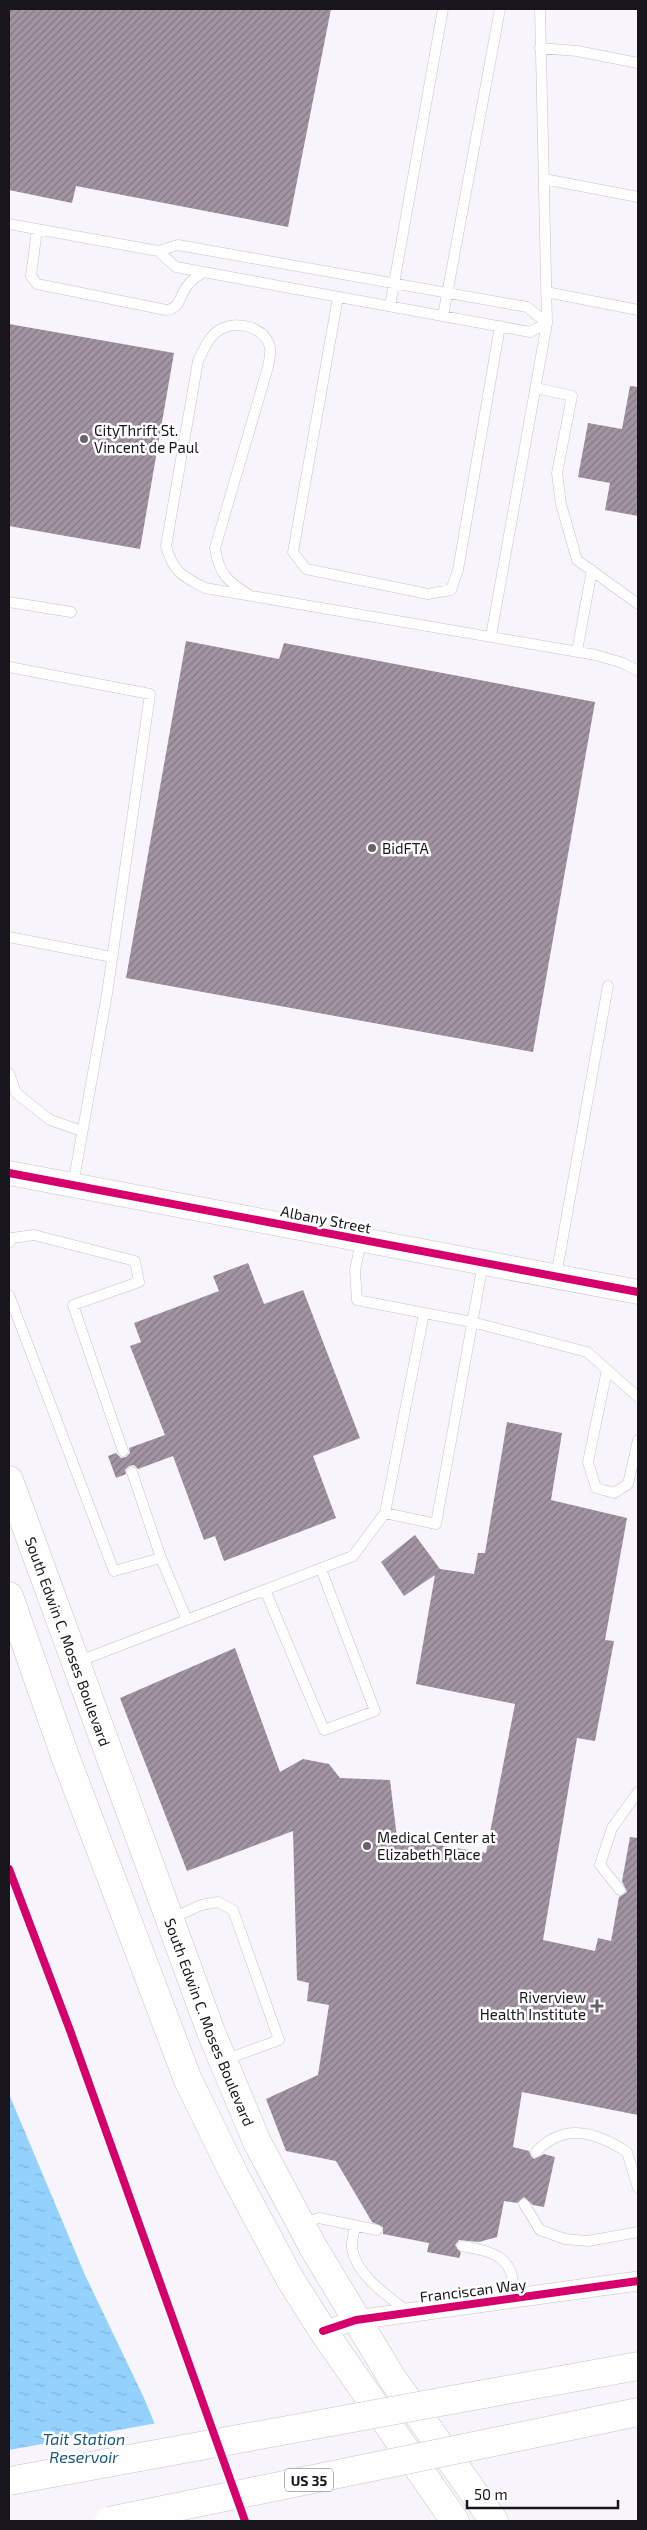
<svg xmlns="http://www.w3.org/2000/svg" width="647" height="2530" viewBox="0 0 647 2530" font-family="'Exo 2',sans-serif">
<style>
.water{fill:url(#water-ripples)}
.pier{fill:#f7f5fb}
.building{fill:url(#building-hatch)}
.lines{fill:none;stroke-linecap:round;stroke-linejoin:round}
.service-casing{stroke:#c5c2c9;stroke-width:11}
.minor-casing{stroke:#c5c2c9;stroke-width:20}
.tertiary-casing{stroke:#c5c2c9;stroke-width:25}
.secondary-casing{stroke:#c5c2c9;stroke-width:29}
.motorway-casing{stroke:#c5c2c9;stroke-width:29}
.service{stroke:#fefefe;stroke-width:10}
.minor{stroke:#fefefe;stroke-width:19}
.tertiary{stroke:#fefefe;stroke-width:24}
.secondary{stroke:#fefefe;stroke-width:28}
.motorway{stroke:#fefefe;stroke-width:28}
.motorway-bridge-casing{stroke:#c5c2c9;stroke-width:29;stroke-linecap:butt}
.motorway-bridge{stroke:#fefefe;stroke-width:28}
.cycleway-casing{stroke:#fff;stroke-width:11}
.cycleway{stroke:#d6006c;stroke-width:8}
.poi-dot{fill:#66636a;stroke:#fff;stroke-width:2}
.labels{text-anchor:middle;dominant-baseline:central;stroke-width:5;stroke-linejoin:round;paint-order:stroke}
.shield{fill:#fff;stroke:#5d5b60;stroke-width:1}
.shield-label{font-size:14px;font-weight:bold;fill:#18151c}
.poi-label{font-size:15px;fill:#18151c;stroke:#fff;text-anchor:start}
.street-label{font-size:15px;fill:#18151c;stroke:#fff}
.water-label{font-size:16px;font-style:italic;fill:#16587f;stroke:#fff}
</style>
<defs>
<pattern id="water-ripples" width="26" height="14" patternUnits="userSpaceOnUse" patternTransform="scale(1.25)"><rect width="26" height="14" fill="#94d2fd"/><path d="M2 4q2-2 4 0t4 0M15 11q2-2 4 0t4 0" fill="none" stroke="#7fb3d8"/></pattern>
<pattern id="building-hatch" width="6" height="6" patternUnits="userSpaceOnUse" patternTransform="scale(1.25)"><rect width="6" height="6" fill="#a294a2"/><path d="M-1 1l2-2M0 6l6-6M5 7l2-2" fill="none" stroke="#837883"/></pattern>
</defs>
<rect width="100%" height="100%" fill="#f7f5fb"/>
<path class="water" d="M9 2094 85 2275 144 2398 179 2483 9 2521Z"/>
<path class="pier" d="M157 2423 181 2481 203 2521H9V2450Z"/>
<path class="building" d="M9 9H331L288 227 76 186 72 203 9 190Z
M9 324 174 353 140 549 9 526Z
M630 386 638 387V516L605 510 610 483 578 477 588 423 622 429Z
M186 641 279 659 284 643 595 702 533 1052 126 978Z
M248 1263 264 1304 303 1290 360 1438 313 1456 336 1518 224 1561 215 1536 204 1540 173 1456 138 1469 134 1465 129 1466 125 1470 126 1474 116 1478 108 1456 116 1453 121 1458 126 1457 130 1453 129 1448 165 1435 130 1346 141 1342 134 1323 219 1291 213 1276Z
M507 1422 562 1433 551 1500 627 1518 605 1640 614 1641 595 1741 577 1738 543 1940 595 1951 598 1938 611 1941 619 1897 627 1892 622 1881 630 1837 638 1838V2115L522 2092 513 2147 529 2151 531 2156 534 2159 544 2154 555 2157 544 2207 533 2205 524 2197 517 2203 504 2201 497 2237 479 2242 459 2240 455 2245 461 2253 459 2258 427 2252 429 2243 383 2234V2227L372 2222 336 2161 286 2151 266 2099 318 2075 329 2005 307 2001 309 1983 297 1980 293 1831 187 1871 120 1698 235 1648 280 1772 303 1759 329 1764 340 1778 390 1780 397 1838 486 1853 515 1704 416 1684 435 1575 404 1596 381 1562 415 1535 440 1569 474 1574 478 1553H485Z"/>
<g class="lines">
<defs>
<path id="service" d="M540 48 577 51 638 63
M544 179 638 197
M9 224 158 251 178 245 527 307 547 323
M37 229 31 276 37 284 166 310C181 309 179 295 188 285 191 280 198 276 203 272
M158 251 176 267 530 332 547 323
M546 292 638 310
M338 297 293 552 306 569 428 594 451 590 458 570 500 326
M390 306 443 9
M443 316 500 9
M536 388 572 396 557 473 561 504 577 560 638 604
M249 595C227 581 219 574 215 548L268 367C269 361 271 353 270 347 265 327 237 320 221 329 208 336 204 350 198 361L166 546C173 572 182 576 205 588L596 655 623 663 638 671
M9 602 71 612
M491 636 547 323 540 9
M577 651 592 570
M9 667 150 694 107 994 73 1185
M9 937 112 957
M9 1073 16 1093 50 1120 82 1131
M361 1240 355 1271 357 1300 424 1313
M9 1243 12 1238 34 1235 135 1261 139 1282 73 1305 123 1451
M556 1276 608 986
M9 1295 114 1571 161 1558 187 1620
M607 1370 588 1462 596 1488 614 1493 628 1484 638 1440
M132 1472 161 1558
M385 1513 424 1313 472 1322 587 1352 638 1397
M265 1590 324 1730 375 1711 321 1569
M77 1662 353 1556 385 1513 436 1524 483 1263
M620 1890 600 1865 612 1828 638 1792
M171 1919 201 1905 218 1902 233 1910 279 2040 224 2060
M536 2152C564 2122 596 2132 627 2152L638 2188
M524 2204 540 2230 565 2239 588 2241 638 2232
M302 2223 319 2218 377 2230
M355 2226C354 2233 351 2242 352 2249 357 2276 388 2296 408 2312
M462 2246C496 2252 517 2258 513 2298"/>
<path id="minor" d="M323 2331 356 2320 638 2281"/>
<path id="tertiary" d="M9 1173 638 1292"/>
<g id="secondary">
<path id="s1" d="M9 1480 211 2032 257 2142 313 2247 392 2378 494 2521"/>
<path d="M9 1596 65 1756 188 2080 234 2174 290 2279 323 2331 455 2521"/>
</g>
<path id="motorway" d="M484 2394 638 2366
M508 2439 638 2412"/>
</defs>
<use href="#service" class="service-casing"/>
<use href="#minor" class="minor-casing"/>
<use href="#tertiary" class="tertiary-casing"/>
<use href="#secondary" class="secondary-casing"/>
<use href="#motorway" class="motorway-casing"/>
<use href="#service" class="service"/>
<use href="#minor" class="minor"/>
<use href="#tertiary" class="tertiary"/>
<use href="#secondary" class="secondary"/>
<use href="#motorway" class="motorway"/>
<defs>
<path id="motorway-bridge" d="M9 2481 484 2394
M109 2521 508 2439"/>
</defs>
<use href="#motorway-bridge" class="motorway-bridge-casing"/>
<use href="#motorway-bridge" class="motorway-bridge"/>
<defs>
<path id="cycleway" d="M9 1173 638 1292
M9 1869 71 2033 245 2521
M323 2331 356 2320 638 2281"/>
</defs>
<use href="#cycleway" class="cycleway-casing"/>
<use href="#cycleway" class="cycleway"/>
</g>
<g class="poi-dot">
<circle cx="84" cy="439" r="5"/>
<circle cx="372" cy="848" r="5"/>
<circle cx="367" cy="1846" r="5"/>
<path d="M594.5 1998.5h5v5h5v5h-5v5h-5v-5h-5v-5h5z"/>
</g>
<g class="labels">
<rect class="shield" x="285" y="2468.5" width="48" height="23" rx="4"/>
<g class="shield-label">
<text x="309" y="2480">US 35</text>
</g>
<g class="poi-label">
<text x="94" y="430">CityThrift St.<tspan x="94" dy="17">Vincent de Paul</tspan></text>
<text x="382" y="848">BidFTA</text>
<text x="377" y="1837">Medical Center at<tspan x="377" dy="17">Elizabeth Place</tspan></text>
<text x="586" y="1997" text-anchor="end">Riverview<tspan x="586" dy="17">Health Institute</tspan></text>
</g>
<g class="street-label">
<text transform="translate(326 1219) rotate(11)">Albany Street</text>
<text stroke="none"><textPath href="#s1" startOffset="172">South Edwin C. Moses Boulevard</textPath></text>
<text stroke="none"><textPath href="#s1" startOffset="578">South Edwin C. Moses Boulevard</textPath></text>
<text transform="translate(473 2290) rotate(-7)">Franciscan Way</text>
</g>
<g class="water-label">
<text x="84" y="2438">Tait Station<tspan x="84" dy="18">Reservoir</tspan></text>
</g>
</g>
<rect width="647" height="2530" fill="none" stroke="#18151c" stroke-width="20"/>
<path d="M467 2500v8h151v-8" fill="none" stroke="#18151c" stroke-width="2.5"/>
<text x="474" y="2500" font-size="15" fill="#18151c" stroke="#ffffff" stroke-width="4" paint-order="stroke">50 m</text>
</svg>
